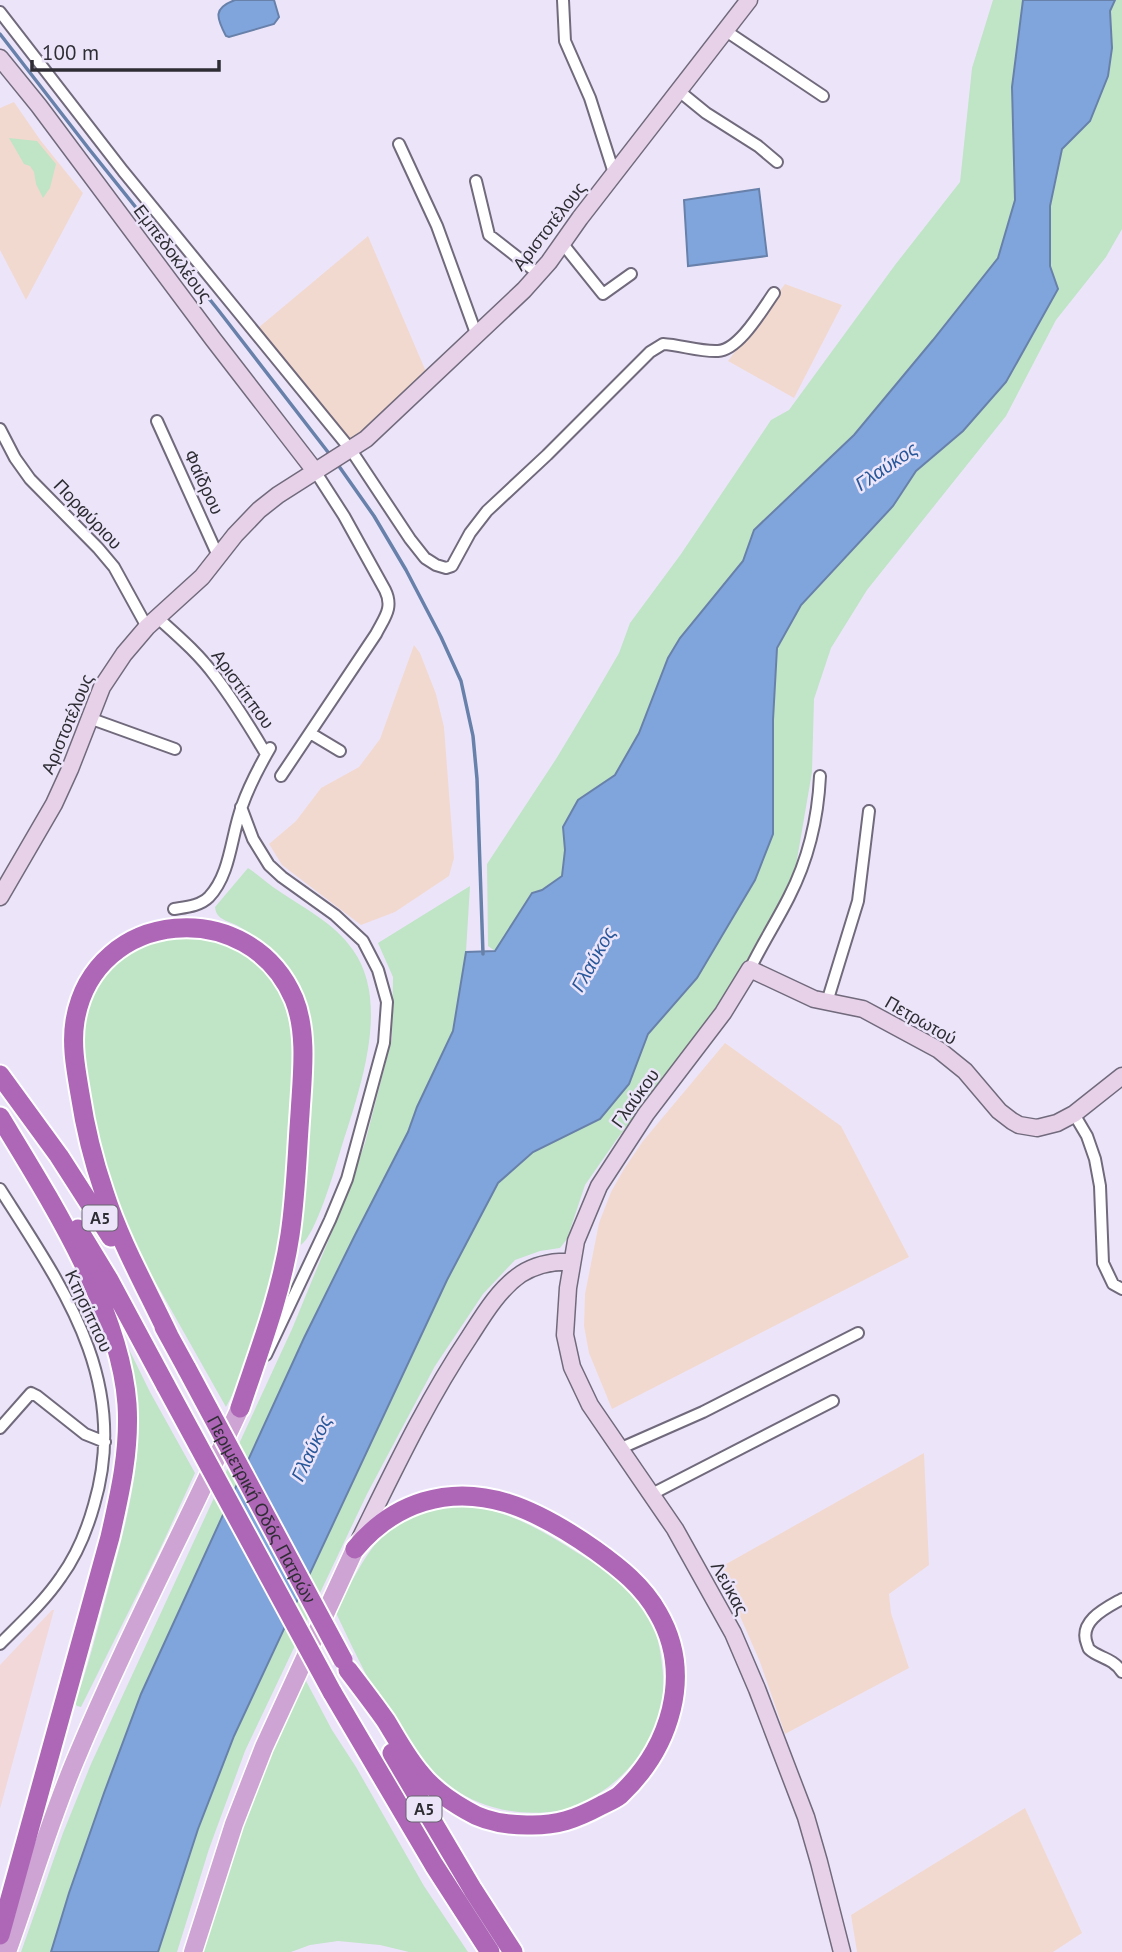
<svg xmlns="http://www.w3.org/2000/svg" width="1122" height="1952" viewBox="0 0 1122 1952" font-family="'PT Sans',sans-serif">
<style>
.industrial{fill:#f2d9d0}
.education{fill:#f2d8d9}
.green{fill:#c0e4c6}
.water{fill:#80a5dd;stroke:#6881aa;stroke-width:2}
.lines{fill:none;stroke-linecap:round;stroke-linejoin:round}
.stream{stroke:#6881aa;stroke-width:3.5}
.street-casing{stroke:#716a7c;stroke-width:14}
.secondary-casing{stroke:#716a7c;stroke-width:19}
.primary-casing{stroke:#fff;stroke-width:21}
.highway-casing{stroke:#fff;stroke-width:23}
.street{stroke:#fff;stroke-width:10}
.secondary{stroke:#e7d1e9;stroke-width:16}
.primary{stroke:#cea4d4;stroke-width:18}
.highway{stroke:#ae67b7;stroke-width:19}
.highway-bridge-casing{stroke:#fff;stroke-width:23;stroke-linecap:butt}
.highway-bridge{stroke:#ae67b7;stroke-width:19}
.labels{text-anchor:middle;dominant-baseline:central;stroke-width:5;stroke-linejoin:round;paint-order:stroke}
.shield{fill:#ece5fa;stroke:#68646f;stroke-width:2}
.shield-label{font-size:16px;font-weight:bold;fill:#2f2d34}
.street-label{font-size:18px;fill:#2f2d34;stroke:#ece5fa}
.water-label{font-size:19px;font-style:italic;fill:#28579a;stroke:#ece5fa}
</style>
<rect width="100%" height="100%" fill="#ece5fa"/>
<path class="industrial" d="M14 102 41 141 83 193 26 300 0 250V108Z
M368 236 427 374 352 441 258 328Z
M785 284 842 305 794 398 728 361Z
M414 645 420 653 436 694 444 727 454 858 449 876 395 912 361 925 282 865 269 844 296 821 321 788 359 767 380 739Z
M725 1043 841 1126 909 1257 612 1409 589 1353 584 1326 585 1294 599 1223 611 1192 624 1169 643 1141Z
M924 1453 929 1565 889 1594 891 1613 909 1668 785 1734 760 1662 719 1568Z
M1025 1808 1082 1933 1053 1952H857L851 1915Z"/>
<path class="education" d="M52 1610H54L0 1809V1665Z"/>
<path class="green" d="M993 0H1023L1012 87 1015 200 998 258 933 340 854 435 754 530 743 561 680 638 668 658 639 733 615 775 578 800 563 827 565 850 562 876 542 890 532 893 495 951 488 946 487 864 556 759 594 696 619 653 630 623 681 554 771 420 789 410 895 265 960 182 972 68Z
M1115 0H1122V229L1106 257 1056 320 1006 416 867 590 831 648 814 699 812 772 794 877 747 965 677 1061 617 1139 585 1185 567 1239 560 1248 540 1251 515 1260 483 1294 435 1366 367 1494 245 1751 209 1849 177 1952H158L198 1829 234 1736 447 1280 498 1183 533 1152 600 1119 629 1084 647 1034 697 978 773 720 777 648 801 605 893 506 916 471 963 431 1058 289 1050 266V206L1062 149 1090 121 1108 76 1112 48 1110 10Z
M9 138 37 141 56 164 50 188 43 198 36 184 34 172 30 166 24 164Z
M248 868C257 874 265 881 273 887 300 906 334 922 353 950 392 1005 358 1094 340 1152 334 1172 316 1234 301 1245 300 1231 303 1216 304 1202 306 1174 308 1145 310 1116 313 1072 318 1026 299 984 287 959 262 939 238 926 229 921 216 920 215 907Z
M470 886 466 952 453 1031 417 1107 408 1132 355 1235 304 1338 141 1694 104 1793 69 1893 51 1952H21L63 1833 91 1764 292 1329 336 1222 365 1143 392 1038 393 977 378 943Z
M180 936C215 938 251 950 272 980 282 995 290 1018 291 1035 294 1065 290 1096 288 1125 285 1179 284 1236 270 1288 260 1329 246 1371 226 1407L147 1267 117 1208 102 1160 83 1069V1038L87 1010 99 983 119 961 139 947Z
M119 1329 150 1392 195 1473 161 1547 81 1707 77 1706 75 1703C87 1670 96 1635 105 1601 122 1538 144 1466 137 1401 134 1377 126 1353 119 1329Z
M454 1505C502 1507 537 1527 576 1552 603 1568 630 1587 647 1614 657 1630 660 1647 662 1665 670 1718 642 1766 598 1794 592 1797 586 1803 580 1805 540 1820 486 1813 453 1788 397 1746 366 1675 336 1613 366 1553 381 1515 454 1505Z
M305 1679 332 1730 356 1767 424 1886 468 1952H409L380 1945 338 1941 310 1945 291 1952H200L244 1822 272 1748Z"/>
<path class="water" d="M235 0H274L279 17 274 24 229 37 226 36C216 17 213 8 235 0Z
M1023 0H1115L1110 11 1112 48 1108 76 1090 121 1062 149 1050 206V266L1058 289 1006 382 963 431 916 471 893 506 801 605 777 648 773 720V834L755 880 697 978 648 1034 629 1084 600 1119 533 1152 498 1183 447 1280 234 1736 198 1829 158 1952H51L69 1893 104 1793 141 1694 304 1338 355 1235 408 1132 417 1107 453 1031 466 952 495 951 532 893 542 890 562 876 565 850 563 827 578 800 615 775 639 733 668 658 680 638 743 561 754 530 854 435 933 340 998 258 1015 200 1012 87Z
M759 189 767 256 688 266 684 200Z"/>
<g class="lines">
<path class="stream" d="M0 34 89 149 219 311 331 456
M336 462 374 516 406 570 441 637 461 681 473 736 477 779 483 954"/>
<defs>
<path id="street" d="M563 0 565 41 590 98 614 173
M0 12 123 171 351 450 410 539 425 558 436 565 446 568 452 566 470 533 487 511 547 455 650 352 663 344C681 345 700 352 718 351 739 350 762 310 774 293
M726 31 823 96
M679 91 706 113 758 146 777 162
M399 144 437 226 477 336
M476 181 489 235 539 274
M562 243 603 294 631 274
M157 421 219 558
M0 429 15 458 30 479 98 548 114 567 147 627
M158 618C178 636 199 654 215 676 234 701 250 727 266 754
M89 718 175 749
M310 733 340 751
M281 776 376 634C384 618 394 608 385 590L344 516 315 471
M241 807 253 839 269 865 282 877 335 915 363 941 378 970 387 1002 384 1043 347 1179 330 1220 266 1355
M174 909C186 907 200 906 209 897 231 874 231 835 242 806 249 786 259 767 270 748
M750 969C762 944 777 921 789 897 808 860 818 818 820 776
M827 1002 858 901 869 811
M1074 1114 1087 1136 1095 1159 1100 1186 1103 1263 1113 1284 1122 1289
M0 1189C63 1288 131 1381 94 1505 87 1530 77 1555 61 1577 44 1602 21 1623 0 1644
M0 1428 31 1393 37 1396 85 1434 105 1442
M619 1449 703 1412 858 1333
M652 1494 833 1401
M1122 1599C1106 1608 1078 1621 1087 1644 1088 1646 1088 1648 1089 1649 1098 1658 1112 1657 1122 1672"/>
<path id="secondary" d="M0 58 39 106 213 339 315 471
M0 897 54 804 70 769 102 687 124 654 147 627 202 577 235 535 259 510 278 495 366 439 524 290 549 262 580 218 749 0
M360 1539C394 1470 427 1400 470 1336 484 1314 499 1289 521 1274 537 1264 554 1261 572 1262
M842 1952 819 1862 806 1817 757 1689 733 1633 675 1529 590 1405 572 1367 565 1335 568 1288 576 1241 599 1186 646 1114 723 1013 750 969 814 999 863 1009 939 1050 965 1071 999 1111 1012 1121 1019 1125 1037 1128 1057 1123 1074 1114 1122 1076"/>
<path id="primary" d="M7 1952C30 1888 49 1823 75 1761 125 1641 186 1526 240 1408
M193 1952 234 1824 264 1747 355 1549"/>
<path id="highway" d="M0 1075 59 1156 111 1237
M0 1117C49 1198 120 1308 127 1404 130 1450 120 1493 110 1537L0 1935
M78 1229 109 1280 166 1386
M164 1327 187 1369
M169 1336C147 1289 120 1242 104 1192 93 1160 85 1127 80 1094 76 1070 71 1045 75 1021 94 907 250 895 294 999 308 1033 302 1078 300 1114 297 1154 296 1195 290 1235 281 1295 259 1351 240 1408
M348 1670C361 1687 374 1704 386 1721 397 1739 407 1758 421 1774 432 1788 450 1801 466 1810 485 1822 505 1825 527 1825 557 1826 576 1819 602 1805 608 1802 615 1799 620 1795 670 1748 694 1675 658 1613 643 1586 620 1568 595 1550 568 1531 539 1513 507 1503 449 1485 394 1502 355 1549
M332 1692 434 1865 490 1952
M392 1753 473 1890 513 1952"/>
</defs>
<use href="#street" class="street-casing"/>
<use href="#secondary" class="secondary-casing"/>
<use href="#primary" class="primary-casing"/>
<use href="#highway" class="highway-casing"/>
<use href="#street" class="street"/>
<use href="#secondary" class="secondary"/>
<use href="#primary" class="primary"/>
<use href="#highway" class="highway"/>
<defs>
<g id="highway-bridge">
<path id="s1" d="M187 1369 343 1660"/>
<path d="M166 1386 332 1692"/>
</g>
</defs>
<use href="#highway-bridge" class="highway-bridge-casing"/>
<use href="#highway-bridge" class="highway-bridge"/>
</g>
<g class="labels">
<g class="shield">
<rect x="82.5" y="1205.5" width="35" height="25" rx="5"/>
<rect x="406.5" y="1796.5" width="35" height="25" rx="5"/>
</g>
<g class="shield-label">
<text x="100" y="1218">Α5</text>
<text x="424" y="1809">Α5</text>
</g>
<g class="street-label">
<text transform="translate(549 226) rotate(-52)">Αριστοτέλους</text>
<text transform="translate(173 253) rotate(53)">Εμπεδοκλέους</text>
<text transform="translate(204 482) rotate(65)">Φαίδρου</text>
<text transform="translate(88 514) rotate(46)">Πορφύριου</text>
<text transform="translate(243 689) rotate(54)">Αριστίππου</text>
<text transform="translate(67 724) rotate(-67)">Αριστοτέλους</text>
<text transform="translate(921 1020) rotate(30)">Πετρωτού</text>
<text transform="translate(635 1098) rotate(-54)">Γλαύκου</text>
<text transform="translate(89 1311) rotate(65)">Κτησίππου</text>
<text stroke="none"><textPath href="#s1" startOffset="159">Περιμετρική Οδός Πατρών</textPath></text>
<text transform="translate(730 1588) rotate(61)">Λεύκας</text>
</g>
<g class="water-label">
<text transform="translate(886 466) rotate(-34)">Γλαύκος</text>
<text transform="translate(593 959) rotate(-61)">Γλαύκος</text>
<text transform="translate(311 1448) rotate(-65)">Γλαύκος</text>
</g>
</g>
<path d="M32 60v10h187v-10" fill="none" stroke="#2f2d34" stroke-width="3.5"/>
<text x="42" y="60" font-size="21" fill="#2f2d34" stroke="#ece5fa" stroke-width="5" paint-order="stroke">100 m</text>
</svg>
